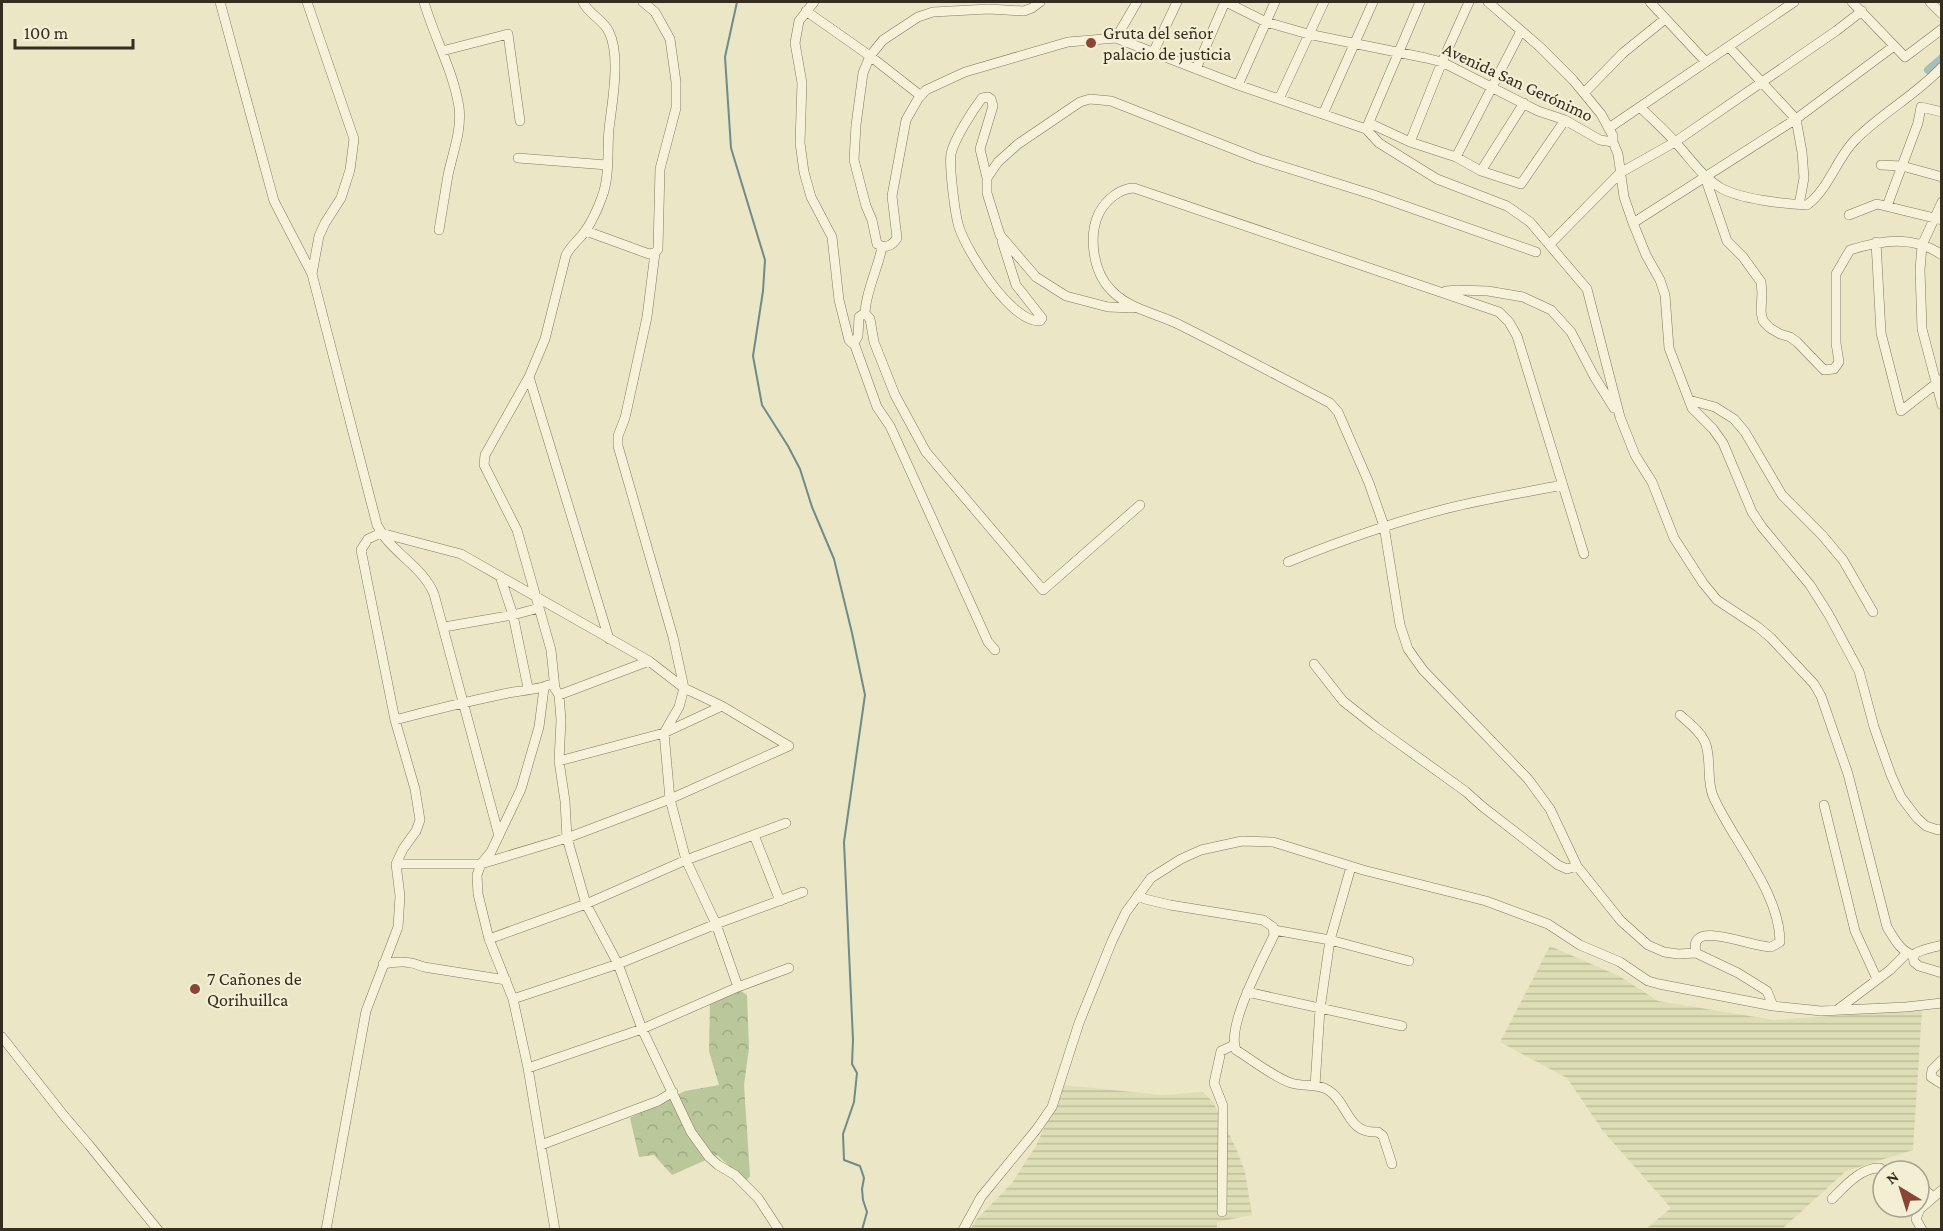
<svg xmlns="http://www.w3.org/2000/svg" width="1943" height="1231" viewBox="0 0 1943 1231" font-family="'Crimson Pro',serif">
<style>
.farmland{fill:url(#farmland-rules)}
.forest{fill:url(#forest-crowns)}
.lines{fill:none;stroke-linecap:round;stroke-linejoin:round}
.stream{stroke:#6f8b8a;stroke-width:2}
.canal{stroke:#a7bebb;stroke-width:8}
.minor-casing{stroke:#83795e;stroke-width:10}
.minor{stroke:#f5f2d9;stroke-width:9}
.poi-dot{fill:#8c4534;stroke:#f2efd5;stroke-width:2}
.labels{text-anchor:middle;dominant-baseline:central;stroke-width:4.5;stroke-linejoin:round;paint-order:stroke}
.poi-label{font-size:18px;fill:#352e20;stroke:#f2efd5;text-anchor:start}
.street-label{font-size:18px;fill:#352e20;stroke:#f2efd5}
</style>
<defs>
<pattern id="farmland-rules" width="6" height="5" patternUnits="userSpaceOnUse" patternTransform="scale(1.5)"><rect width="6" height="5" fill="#dddeb5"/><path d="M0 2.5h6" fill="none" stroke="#bebf9b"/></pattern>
<pattern id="forest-crowns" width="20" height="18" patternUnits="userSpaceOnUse" patternTransform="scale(1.5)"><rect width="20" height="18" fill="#b9c79b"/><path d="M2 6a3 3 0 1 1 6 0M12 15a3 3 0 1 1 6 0" fill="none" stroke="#a0ab85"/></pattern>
</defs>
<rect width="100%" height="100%" fill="#eae6c6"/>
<path class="farmland" d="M1550 946 1619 976 1658 1001 1774 1020 1922 1010 1913 1150 1846 1171 1782 1229H1646L1671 1208 1603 1131 1567 1078 1500 1042Z
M1063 1085 1162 1095 1203 1092 1213 1102 1236 1148 1245 1172 1252 1215 1217 1222V1229L970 1230 976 1220 1012 1183 1037 1144Z"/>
<path class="forest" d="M741 991 747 995 749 1048 744 1085 750 1176 746 1181 717 1155 672 1175 654 1155 639 1157 630 1118 685 1091 719 1085 709 1051 710 1001Z"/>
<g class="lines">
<path class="stream" d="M737 2 725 57 731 148 765 260 763 291 753 356 762 405 788 446 800 469 812 507 834 559 852 633 865 695 844 842 853 1040 852 1064 857 1073 854 1102 843 1134 844 1160 860 1166 864 1178 862 1189 863 1200 867 1212 862 1230"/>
<path class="canal" d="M1928 70 1942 58"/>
<defs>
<path id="minor" d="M220 2 274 201 312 274
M307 2 354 139 350 170 341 198 325 223 319 236 312 274 377 525C391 553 422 565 434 594L499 836
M424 2C434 37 453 70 459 107 462 130 453 152 448 175 445 193 442 212 439 230
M814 2 799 21 795 43 802 83 800 143 804 172 811 197 832 237 839 300 849 340 852 343H854L858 336 859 317 865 313
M1040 2 1032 8 1024 11 989 9 933 12 918 17 883 40 870 56 863 73 856 125 854 160 866 206 872 220 877 244C885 249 892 246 897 238L892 196 906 120 918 99 926 90 965 72 1068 42 1116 38 1238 85 1366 129 1379 143 1437 179 1507 206 1530 222 1587 289 1620 417 1635 455 1652 482 1674 538 1703 583 1717 600 1758 627 1771 638 1814 684 1821 696 1848 774 1887 927C1894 938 1900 951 1913 955
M1226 2 1266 22 1308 34 1426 58 1442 62 1538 111 1565 120 1600 140 1613 142V136L1601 114 1573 80 1540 47 1488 2
M1650 2 1706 62
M1852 2 1905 57 1942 29
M1930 2 1942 14
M806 11 870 56 921 96
M1116 38 1137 2
M1729 47 1796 119 1802 152 1804 178 1799 205
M442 51 508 34 520 121
M1153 53 1177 2
M1196 69 1225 2
M1238 85 1275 2
M1584 93 1623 53 1665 19
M1279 99 1324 2
M1640 107C1652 119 1665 130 1676 143 1690 158 1702 177 1721 188 1740 199 1784 204 1807 205 1829 189 1837 157 1856 139 1883 112 1916 95 1942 67
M1323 114 1373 2
M1369 123 1410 142 1456 157 1481 171 1521 184 1565 120
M1367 127 1420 2
M1609 128 1794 2
M1410 142 1442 62 1469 2
M1613 142 1618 154 1624 197 1633 223 1646 255 1660 280 1665 295 1669 348 1692 408 1713 429 1723 443 1752 512 1762 527 1810 585 1829 615 1859 671 1874 727 1891 775 1901 797 1917 818 1926 826 1938 830 1942 829
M1456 157 1521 31
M518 158 607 165
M1881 165 1902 166 1942 177
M1481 171 1524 103
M1705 177 1727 241 1743 257 1761 282 1762 293 1761 312 1763 321 1770 328 1780 334 1790 337 1797 342 1824 370 1834 369 1839 362 1836 343V274L1850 250C1882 240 1913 235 1942 255
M987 178 980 149 993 106 991 99 988 97 982 98C973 110 954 139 951 154 949 166 955 215 959 227 967 252 1011 322 1040 321L1042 318 1016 285 1002 241
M1942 202 1922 245 1920 270 1922 329 1942 405
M1887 206 1918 123 1921 107 1942 112
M1849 215 1877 204 1942 220
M1633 223 1796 119 1894 46
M586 231 649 254 655 253 658 249 660 169 676 108V82L670 39 655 12 643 2
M1876 242 1881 333 1901 411 1942 379
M1550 244 1620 173 1675 142 1836 31 1862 11
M882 247C878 269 866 290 865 313L870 319 874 342 895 395 926 452 1043 590 1140 505
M655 253 647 317 625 418 618 436V446L673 637 684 688 679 707 664 733 670 799 686 860 716 924 738 987
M1446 291 1458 290 1488 291 1523 297 1551 310 1571 332 1594 376 1614 408
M1133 308 1108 307 1066 296 1036 277 1000 235 987 193V178L998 162 1018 144 1080 102 1090 99 1111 101 1259 159 1374 195 1536 252
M854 343 877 407 890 426 988 642 995 650
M529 377 609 639
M1689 400 1715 407 1734 419 1745 432 1782 495 1822 535 1843 560 1873 612
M1584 554 1517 336 1509 322 1499 312 1134 188C1120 188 1106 200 1099 213 1088 236 1093 272 1111 290 1130 310 1156 313 1180 325 1230 350 1280 377 1330 403L1338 412 1369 483 1384 526 1400 625 1408 649 1423 670 1528 779 1550 809 1577 866 1621 921 1648 945 1664 952 1678 954 1696 953 1738 973 1767 991 1773 1006
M1288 562C1340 541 1391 523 1445 509 1483 499 1523 493 1562 485
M500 576 513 615 528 688
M444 627 513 615 539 608
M1314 664 1343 701 1376 727 1465 791 1483 807 1558 865 1567 869 1577 866
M544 688 539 727 521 789 491 852 481 864 477 875 478 894 489 939 513 999 528 1068 555 1230
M555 689 551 650 517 530 484 465 485 455 529 377 545 339 566 255C573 242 579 241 586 230 592 221 598 208 602 197 610 176 607 151 609 129 612 103 621 56 609 32 603 19 589 15 583 2
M559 695 649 661
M1680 715C1689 723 1700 731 1705 742 1712 759 1706 779 1713 796 1732 840 1780 892 1780 942L1771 947C1755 947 1709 928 1698 939 1694 943 1695 948 1696 953
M395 720C432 710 470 701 508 693 517 691 542 689 548 685H553L559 695 561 720 559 761 565 801 567 838 586 904 618 964 642 1029 691 1132 709 1157 718 1165 735 1175 758 1198 779 1230
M559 761 664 733 722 706
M1824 805 1855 931 1877 979
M754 835 780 901
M396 864H481L567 838 670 799 789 746
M1138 895 1145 899 1170 905 1263 920 1273 927 1274 935C1263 959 1226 1026 1236 1050 1251 1059 1275 1078 1291 1083 1303 1087 1317 1083 1328 1090 1349 1103 1346 1134 1378 1132L1383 1136 1392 1164
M1274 930 1330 940 1409 961
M489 939 586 904 686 860 786 823
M1942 945C1932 948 1921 949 1913 955L1914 962 1919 966 1942 973
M383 964C399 961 410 961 424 967L506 980
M1247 992 1402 1026
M513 999 618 964 716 924 803 892
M1837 1010 1890 970 1907 953
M2 1037 65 1117 89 1145 158 1230
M1942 1060 1932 1070 1931 1077 1942 1084
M528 1068 642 1029 738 987 789 968
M1315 1086 1320 1009 1330 940 1351 867
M541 1145 658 1101 673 1092
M1919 1187 1923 1188 1932 1196
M1832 1199C1844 1187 1861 1167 1880 1168L1884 1171
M1222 1212 1223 1106 1214 1083 1221 1051 1234 1045
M326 1230 366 1011 398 927 400 896 396 864 403 849 416 831 420 820 415 789 395 720 361 550 368 539 381 533 461 554 649 661 684 688 722 706 789 746
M963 1230 981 1197 1036 1130 1052 1107 1079 1023 1112 941 1126 912 1151 878 1181 859 1201 850 1242 841 1273 842 1363 870 1486 901 1548 924 1580 945 1620 962 1648 981 1659 984 1773 1006 1821 1011 1906 1007 1942 1003
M1922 1230 1916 1219 1920 1209 1942 1190"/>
</defs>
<use href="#minor" class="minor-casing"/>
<use href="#minor" class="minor"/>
</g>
<g class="poi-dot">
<circle cx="1091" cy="43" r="6"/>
<circle cx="195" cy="989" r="6"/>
</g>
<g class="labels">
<g class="poi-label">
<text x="1103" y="33">Gruta del señor<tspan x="1103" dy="21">palacio de justicia</tspan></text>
<text x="207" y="979">7 Cañones de<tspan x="207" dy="21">Qorihuillca</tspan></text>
</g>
<g class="street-label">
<text transform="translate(1518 82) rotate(25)">Avenida San Gerónimo</text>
</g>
</g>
<rect width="1943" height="1231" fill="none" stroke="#352e20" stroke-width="6"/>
<g transform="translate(1901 1189) rotate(322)"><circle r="28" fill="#f2efd5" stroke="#a6a28d" stroke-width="1.5"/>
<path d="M0-4.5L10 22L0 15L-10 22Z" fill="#8c4534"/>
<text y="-9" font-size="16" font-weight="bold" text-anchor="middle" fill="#352e20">N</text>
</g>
<path d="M15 39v9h118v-9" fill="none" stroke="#352e20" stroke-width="3"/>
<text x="24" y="39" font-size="18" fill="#352e20" stroke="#f2efd5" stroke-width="4.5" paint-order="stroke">100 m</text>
</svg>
